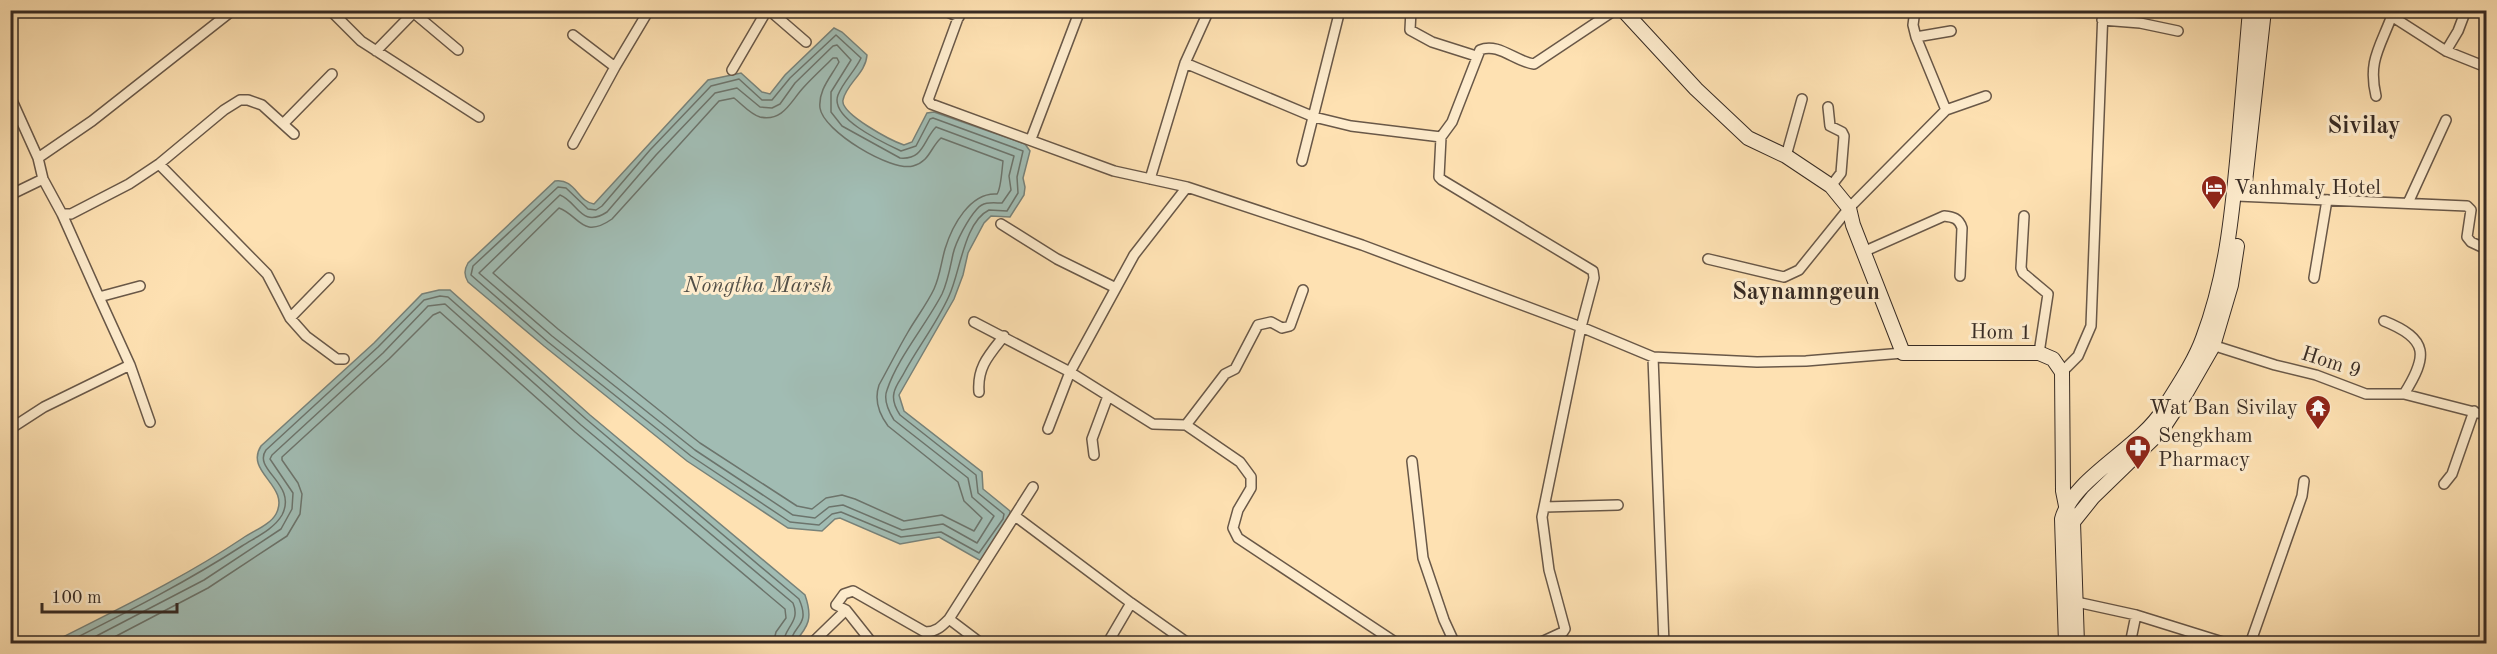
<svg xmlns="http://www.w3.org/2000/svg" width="2497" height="654" viewBox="0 0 2497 654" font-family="'Old Standard TT',serif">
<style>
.water{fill:#a1bcb3;stroke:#77827a;stroke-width:1.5}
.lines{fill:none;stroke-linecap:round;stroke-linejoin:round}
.shore{stroke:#6c746c;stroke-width:1.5}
.street-casing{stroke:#695848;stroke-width:12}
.secondary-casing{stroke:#372b24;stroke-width:16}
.street{stroke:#feeccd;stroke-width:9}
.secondary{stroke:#feeccd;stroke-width:14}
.labels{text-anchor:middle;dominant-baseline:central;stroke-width:6;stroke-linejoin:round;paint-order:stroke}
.poi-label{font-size:21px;fill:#372b24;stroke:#feeccd;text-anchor:start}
.street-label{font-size:21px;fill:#372b24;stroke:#feeccd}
.water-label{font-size:22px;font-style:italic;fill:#524f48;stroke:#feeccd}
.quarter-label{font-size:24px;font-weight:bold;fill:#372b24;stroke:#feeccd}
</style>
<rect width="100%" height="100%" fill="#fee1b2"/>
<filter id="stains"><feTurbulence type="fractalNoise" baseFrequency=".00333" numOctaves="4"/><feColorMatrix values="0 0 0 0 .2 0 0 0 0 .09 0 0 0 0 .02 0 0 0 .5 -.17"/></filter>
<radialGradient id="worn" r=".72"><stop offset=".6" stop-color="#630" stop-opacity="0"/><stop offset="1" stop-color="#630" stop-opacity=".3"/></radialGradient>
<path class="water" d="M834 28 842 32 867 55C866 73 846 84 843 100 840 114 892 141 904 145L912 142 927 113 934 112 1025 144 1030 151 1023 178 1025 187 1024 195 1010 217 991 216 984 223 968 253 963 275 954 299 899 395 904 411 982 472 983 489 1010 511V516L981 561 939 537 900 544 840 518 835 519 822 531 788 528 687 461 544 346 468 282C464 275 464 270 468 263L555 181C575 178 578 202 594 204L708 80 741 73 762 92 770 94 785 75Z
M439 290H450L590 415 805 595C813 618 809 626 794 643H51C116 610 182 579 243 538 253 531 270 525 276 514 291 486 244 472 261 446L374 343 422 294Z"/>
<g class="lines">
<path class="shore" d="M836 35 861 58C855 71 843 82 838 95 829 118 884 143 901 151L916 146 930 119 933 118 1023 151 1017 177 1018 193 1007 211 989 210C964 222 960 273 949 296 937 323 918 347 904 373 901 379 895 386 894 393 892 401 896 409 900 415L976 475 978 493 1004 514 1003 519 979 553 941 532 901 537 841 512 832 514 819 525 790 522 691 456 548 342 471 275 473 266 558 187 566 188 588 209 596 210 602 206 650 150 711 86 739 79 762 100H772L790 78Z
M837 45 851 60 831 92V112L842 126 900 158C924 160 923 140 936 127L1014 156 1009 176 1011 190 1002 203C993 203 984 201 977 209 968 219 956 241 953 254 950 268 948 281 942 294 926 325 898 357 887 390 883 400 889 412 894 420L968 478 972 497 994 516 977 543 943 524 902 530 843 505 829 507 815 518 793 515 695 450 552 336 479 273 560 195C578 202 581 229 607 212L656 155 715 93 737 88 760 107 772 108 780 104 795 83 833 46Z
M833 58H837L839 62C831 77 818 90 820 108 823 131 891 172 913 166 930 161 930 148 941 138L1003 161C1002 169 1001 189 997 194 970 192 952 226 945 249 941 263 940 276 934 289 927 304 916 318 908 332 898 349 889 367 879 385 874 400 879 414 888 426L958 482 964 501 982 518 974 531 942 515 904 521 855 499 842 495 826 498 812 509 797 506 700 443 558 329 493 273 559 208C579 215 582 240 612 219L719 101 734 98C743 105 750 114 760 117 783 122 791 101 803 88 813 77 823 68 833 58Z
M64 644C125 613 185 583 242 546 256 537 274 529 282 515 298 484 252 470 266 450L378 347 424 300 440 296 448 297 586 419 799 599C811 626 793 624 790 644
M81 644 204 580 281 529 292 509 293 493 270 459 272 455 383 353 428 306 445 304 581 425 793 603C801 622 784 627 783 644
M101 644 208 588 287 536 300 514 302 494 298 483 282 460V457L389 359 433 315 440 312 575 432 785 609 786 618 776 632 773 644"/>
<defs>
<path id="street" d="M330 10 361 41 479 117
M769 10 806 42
M943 10 959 17
M961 10 928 100 931 104 1114 171 1187 187 1362 245 1581 327 1653 357 1757 362 1806 361 1903 353
M1411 10 1410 30 1432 42 1476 56
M1915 10 1913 25 1916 37 1946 110
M2382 10 2446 51 2486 67
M524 11V10
M414 13 458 50
M2102 20 2140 23 2178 31
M573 35 615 67
M1916 37 1951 31
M376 51 416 10
M2446 51 2458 31 2466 10
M1185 63 1314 117 1351 126 1441 137
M732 70 767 10
M10 96 38 158 43 179 62 214H71L129 184 159 164 224 110 240 100H248L262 105 294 134
M2376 96C2368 62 2379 49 2391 18
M1828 107 1830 126 1842 132 1844 136 1841 173 1831 186
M283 124 332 74
M1031 139 1080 10
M573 144 615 67 649 10
M1786 156 1802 99
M38 158 92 121 233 10
M1302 161 1338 18
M159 164 267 274 290 318 306 336 337 359H344
M1150 179 1185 63 1209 10
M10 195 43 179
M2237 196 2467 206 2471 210 2467 237 2471 242 2486 249
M2408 203 2446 120
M62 214 99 297 140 286
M2024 216 2021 268 2023 273 2048 294 2039 353
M1001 224 1057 259 1116 288
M1863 252 1944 216C1953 217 1959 218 1962 228L1960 276
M1708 259 1784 277 1799 270 1849 208 1946 110 1986 96
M2314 278 2327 200
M99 297 130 365 150 422
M290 318 329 278
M2384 321C2429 339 2428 356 2404 394
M974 322 1070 372 1153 424 1186 425 1240 462 1251 477V488L1238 510 1233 528 1238 538 1398 644
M2209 344 2275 365 2316 375 2366 394H2404L2486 415
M1653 357 1664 644
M2062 372 2078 356 2091 326 2103 10
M979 392C977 367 989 355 1004 336
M1186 425 1225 374 1235 369 1258 325 1271 322 1282 328 1290 326 1303 290
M10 429 44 407 130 365
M1048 429 1070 372 1134 255 1187 187
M1094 455 1092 439 1108 396
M1412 461 1423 558 1444 620 1455 644
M2444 484 2452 474 2474 411
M1544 507 1618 505
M1015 516 1131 603 1189 644
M2072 601 2136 615 2229 644
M949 619 982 644
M811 644 846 610
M873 644 846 610 836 605 844 594 853 591 925 632C936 632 941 627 949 619L1033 487
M1107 644 1131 603
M1537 644 1563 632 1565 629 1549 570 1542 517 1581 327 1594 278 1593 271 1442 180 1439 177 1441 137 1452 122 1480 50C1498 42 1516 62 1534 64L1615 10
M2130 644 2136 615
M2250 644 2302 496 2304 481"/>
<path id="secondary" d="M1623 10 1696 89 1748 138 1786 156 1831 186 1849 208 1853 225 1903 353H2039L2053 359 2062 372 2063 491 2066 506 2073 522
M2244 191 2264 10
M2066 644 2062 519C2073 478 2140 448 2163 410 2177 387 2194 363 2203 338 2226 277 2232 216 2238 151 2242 104 2246 57 2250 10
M2077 644 2073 522 2093 497 2161 431 2186 393 2213 346 2231 285 2237 246"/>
</defs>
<use href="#street" class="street-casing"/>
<use href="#secondary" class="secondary-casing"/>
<use href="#street" class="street"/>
<use href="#secondary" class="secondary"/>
</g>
<defs>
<symbol id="hotel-pin" viewBox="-11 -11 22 30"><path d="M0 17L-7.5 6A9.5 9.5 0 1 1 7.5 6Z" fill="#8f2418" stroke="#feeccd"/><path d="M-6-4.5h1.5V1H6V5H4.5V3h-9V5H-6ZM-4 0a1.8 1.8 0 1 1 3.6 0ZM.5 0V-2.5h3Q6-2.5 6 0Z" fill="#fff"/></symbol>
<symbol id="temple-pin" viewBox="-11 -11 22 30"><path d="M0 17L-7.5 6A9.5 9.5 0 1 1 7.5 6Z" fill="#8f2418" stroke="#feeccd"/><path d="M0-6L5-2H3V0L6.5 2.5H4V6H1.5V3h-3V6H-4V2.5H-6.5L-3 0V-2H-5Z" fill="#fff"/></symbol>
<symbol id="pharmacy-pin" viewBox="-11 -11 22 30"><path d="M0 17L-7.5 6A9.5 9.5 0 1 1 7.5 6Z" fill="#8f2418" stroke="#feeccd"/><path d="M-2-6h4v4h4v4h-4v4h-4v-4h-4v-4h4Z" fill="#fff"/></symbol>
</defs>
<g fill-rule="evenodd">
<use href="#hotel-pin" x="2199" y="173" width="30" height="40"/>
<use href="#temple-pin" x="2303" y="393" width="30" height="40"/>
<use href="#pharmacy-pin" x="2123" y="433" width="30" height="40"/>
</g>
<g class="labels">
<g class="poi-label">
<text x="2234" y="188">Vanhmaly Hotel</text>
<text x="2298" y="408" text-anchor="end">Wat Ban Sivilay</text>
<text x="2158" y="436">Sengkham<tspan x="2158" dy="24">Pharmacy</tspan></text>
</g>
<g class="street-label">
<text transform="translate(2001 333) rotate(1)">Hom 1</text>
<text transform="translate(2331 363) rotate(18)">Hom 9</text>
</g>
<g class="water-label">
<text x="758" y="286">Nongtha Marsh</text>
</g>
<g class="quarter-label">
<text x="2364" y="127">Sivilay</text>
<text x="1806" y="293">Saynamngeun</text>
</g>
</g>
<rect width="2497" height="654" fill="none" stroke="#fee1b2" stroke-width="36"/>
<rect x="12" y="12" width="2473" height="630" fill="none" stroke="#372b24" stroke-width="3"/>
<rect x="18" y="18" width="2461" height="618" fill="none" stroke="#372b24" stroke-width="1.5"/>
<path d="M42 603v9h135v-9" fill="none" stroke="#372b24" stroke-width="3"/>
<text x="51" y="603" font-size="18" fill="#372b24" stroke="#feeccd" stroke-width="4.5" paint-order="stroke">100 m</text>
<rect width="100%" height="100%" filter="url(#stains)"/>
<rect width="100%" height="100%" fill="url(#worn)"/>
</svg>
